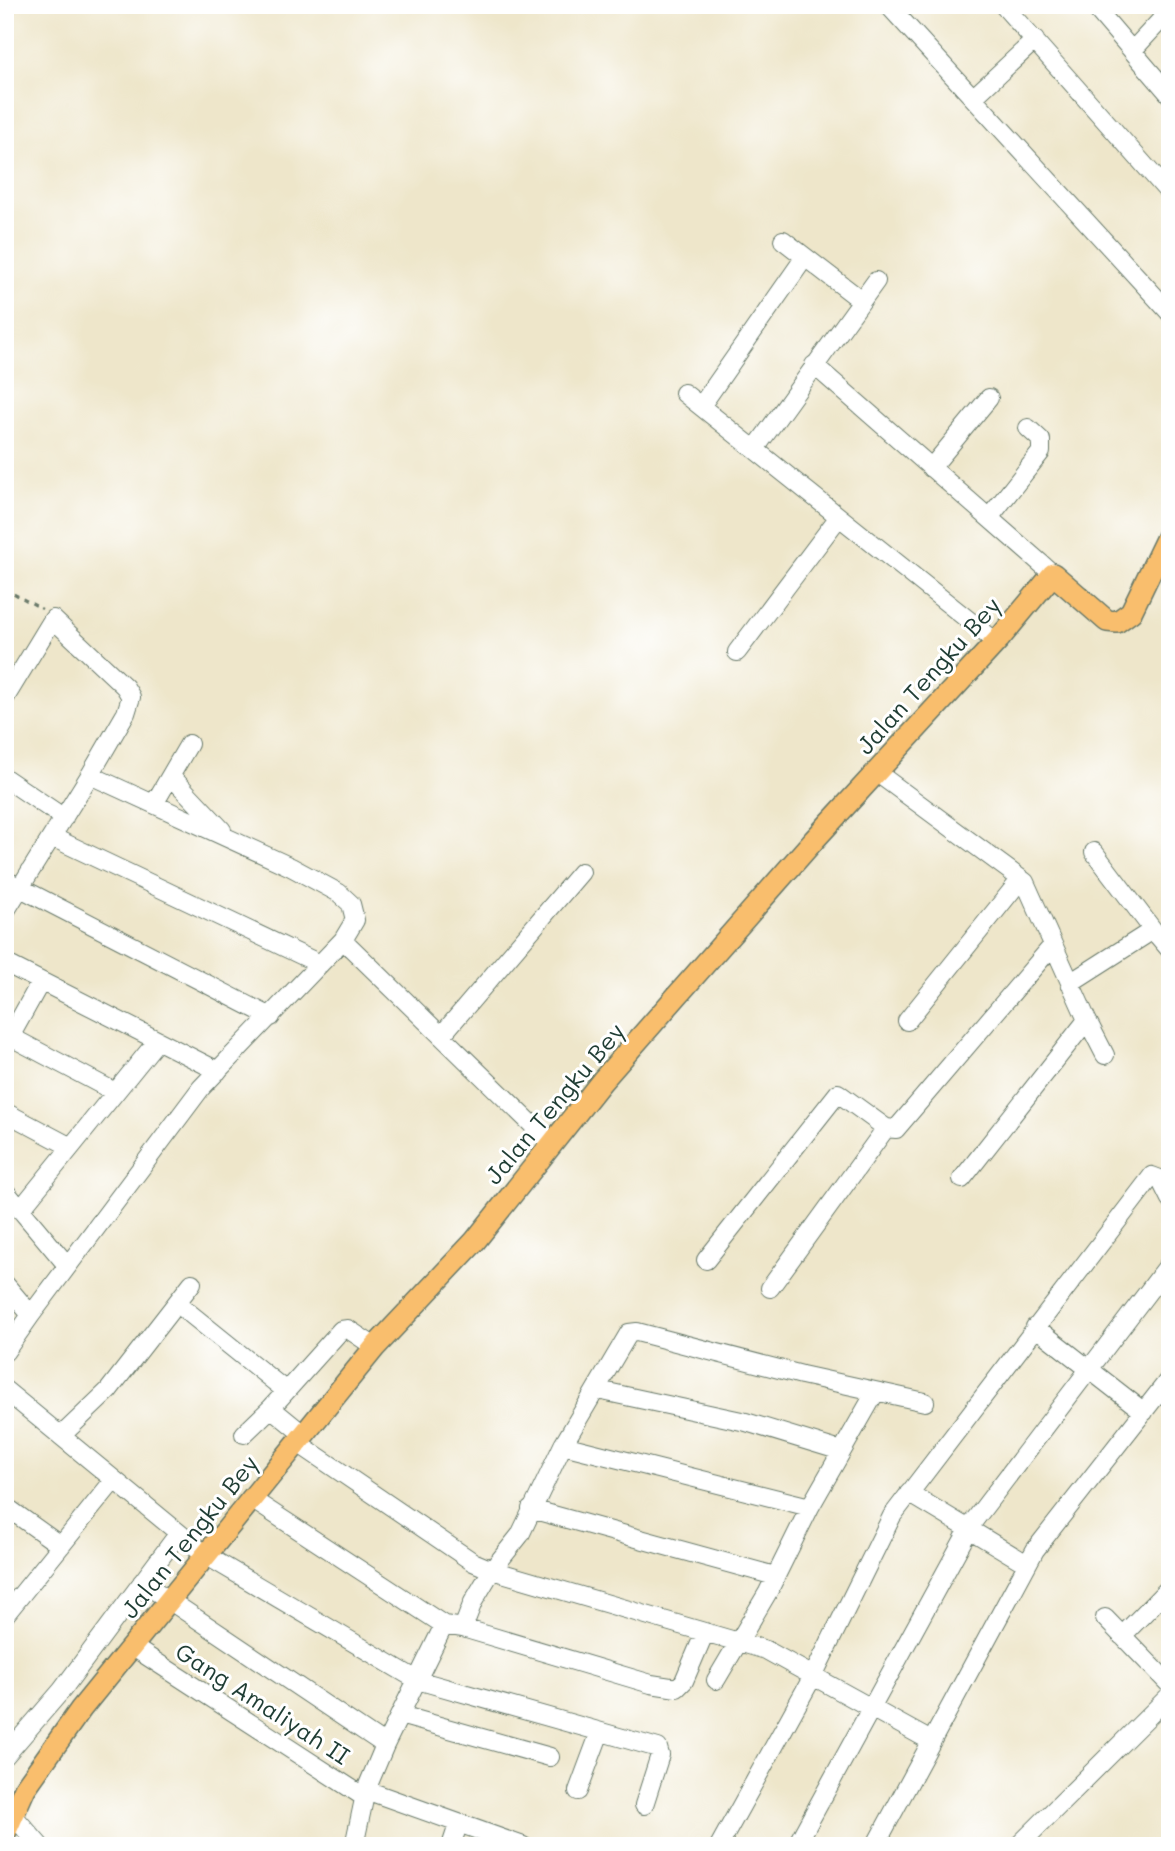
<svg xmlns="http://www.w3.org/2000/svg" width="1175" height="1851" viewBox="0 0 1175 1851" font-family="Mali,sans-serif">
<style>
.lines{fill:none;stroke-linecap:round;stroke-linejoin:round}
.minor-casing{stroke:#677868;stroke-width:20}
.major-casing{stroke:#677868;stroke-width:24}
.path{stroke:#677868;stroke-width:2.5;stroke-dasharray:5 5;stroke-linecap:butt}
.minor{stroke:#fff;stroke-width:18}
.major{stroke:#f9be6d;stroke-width:21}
.labels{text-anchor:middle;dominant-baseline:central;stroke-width:6;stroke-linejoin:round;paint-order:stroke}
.street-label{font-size:24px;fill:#1f3d34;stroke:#fff}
</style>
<rect width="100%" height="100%" fill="#fff"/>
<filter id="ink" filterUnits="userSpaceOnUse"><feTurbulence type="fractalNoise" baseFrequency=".0143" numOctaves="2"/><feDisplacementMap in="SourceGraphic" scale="14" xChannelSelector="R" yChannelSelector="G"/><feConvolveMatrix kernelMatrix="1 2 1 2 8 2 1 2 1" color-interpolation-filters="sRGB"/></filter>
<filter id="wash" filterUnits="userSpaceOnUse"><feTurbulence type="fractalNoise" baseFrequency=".00686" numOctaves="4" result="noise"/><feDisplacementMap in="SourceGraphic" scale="28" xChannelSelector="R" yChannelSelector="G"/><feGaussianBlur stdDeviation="1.57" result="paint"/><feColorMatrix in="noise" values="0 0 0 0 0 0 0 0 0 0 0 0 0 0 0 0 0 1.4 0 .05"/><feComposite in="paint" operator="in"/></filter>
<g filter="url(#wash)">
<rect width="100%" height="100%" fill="#eee6ca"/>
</g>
<g filter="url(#ink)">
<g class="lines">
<defs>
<path id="minor" d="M888 5 1170 313
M1003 5 1170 194
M1093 5 1170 95
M1133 50 1170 10
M974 97 1035 40
M783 240 861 300
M814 365 1053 574
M684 393 996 642
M701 406 805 257
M755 449 876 281
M931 468 989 398
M989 518 1041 452V440L1028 428
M737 652 838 518
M5 698 53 619 125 687 131 697 126 713 90 775 5 912
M876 772 1025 882 1087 1020 962 1179
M171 776 222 830
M5 778 64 818
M154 804 189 744
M52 837 320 964
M1094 852 1153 930
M5 880 271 1017
M343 940 552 1144
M5 963 218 1071
M1070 983 1153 930 1170 950
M1087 1020 1105 1055
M907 1021 1021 879
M441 1036 581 872
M11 1037 115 1092
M5 1046 40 983
M5 1112 71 1147
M5 1191 66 1264
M20 1210 157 1041
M706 1260 838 1093 886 1128 896 1129 1053 945
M5 1284 31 1315 5 1352
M770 1288 886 1128
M178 1304 286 1391
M31 1315 201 1088 343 940 355 920 351 904 339 893 291 867 90 775
M1035 1327 1144 1412
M5 1390 207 1556 417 1680 658 1748 660 1755 644 1805
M598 1390 746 1422 841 1451
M244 1434 271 1408
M304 1435 271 1408 341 1330 348 1329 375 1347
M61 1436 108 1391 192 1283
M298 1443 473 1562 492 1570 766 1650 931 1741
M563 1445 810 1507
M909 1493 1027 1564
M253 1500 444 1625 463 1628 651 1684 677 1688 684 1681 705 1632
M5 1506 61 1546
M531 1509 775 1576
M142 1582 385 1745
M5 1615 114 1480
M1105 1618 1170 1685
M463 1628 473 1602 492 1570 520 1535 563 1445 629 1333 637 1332 802 1375 925 1402
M1122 1636 1168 1589
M133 1647 361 1795 366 1790 523 1846
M716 1680 768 1592 810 1507 875 1393
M400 1715 550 1757
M5 1756 62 1690 179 1533
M578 1791 600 1732
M5 1806 40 1846
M354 1846 366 1790 385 1745 444 1625
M451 1846 458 1825
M719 1846 813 1676 892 1516 1152 1176 1160 1179 1170 1199
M796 1846 973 1522 1170 1263
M875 1846 1035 1550 1170 1378
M1018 1846 1170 1695"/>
<path id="major" d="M5 1833 25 1788 81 1709 375 1347 475 1241 602 1081 814 840 999 639 1053 574 1107 621 1117 622 1131 612 1170 531"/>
</defs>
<use href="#minor" class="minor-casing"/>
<use href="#major" class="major-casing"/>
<path class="path" d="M5 589 42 609"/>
<use href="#minor" class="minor"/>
<use href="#major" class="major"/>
</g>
</g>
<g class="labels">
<g class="street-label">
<text transform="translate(928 675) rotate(-48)">Jalan Tengku Bey</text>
<text transform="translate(554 1103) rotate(-50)">Jalan Tengku Bey</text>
<text transform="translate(189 1536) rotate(-51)">Jalan Tengku Bey</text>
<text transform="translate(263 1703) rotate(33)">Gang Amaliyah II</text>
</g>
</g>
<rect width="1175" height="1851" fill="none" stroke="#fff" stroke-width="28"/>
</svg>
